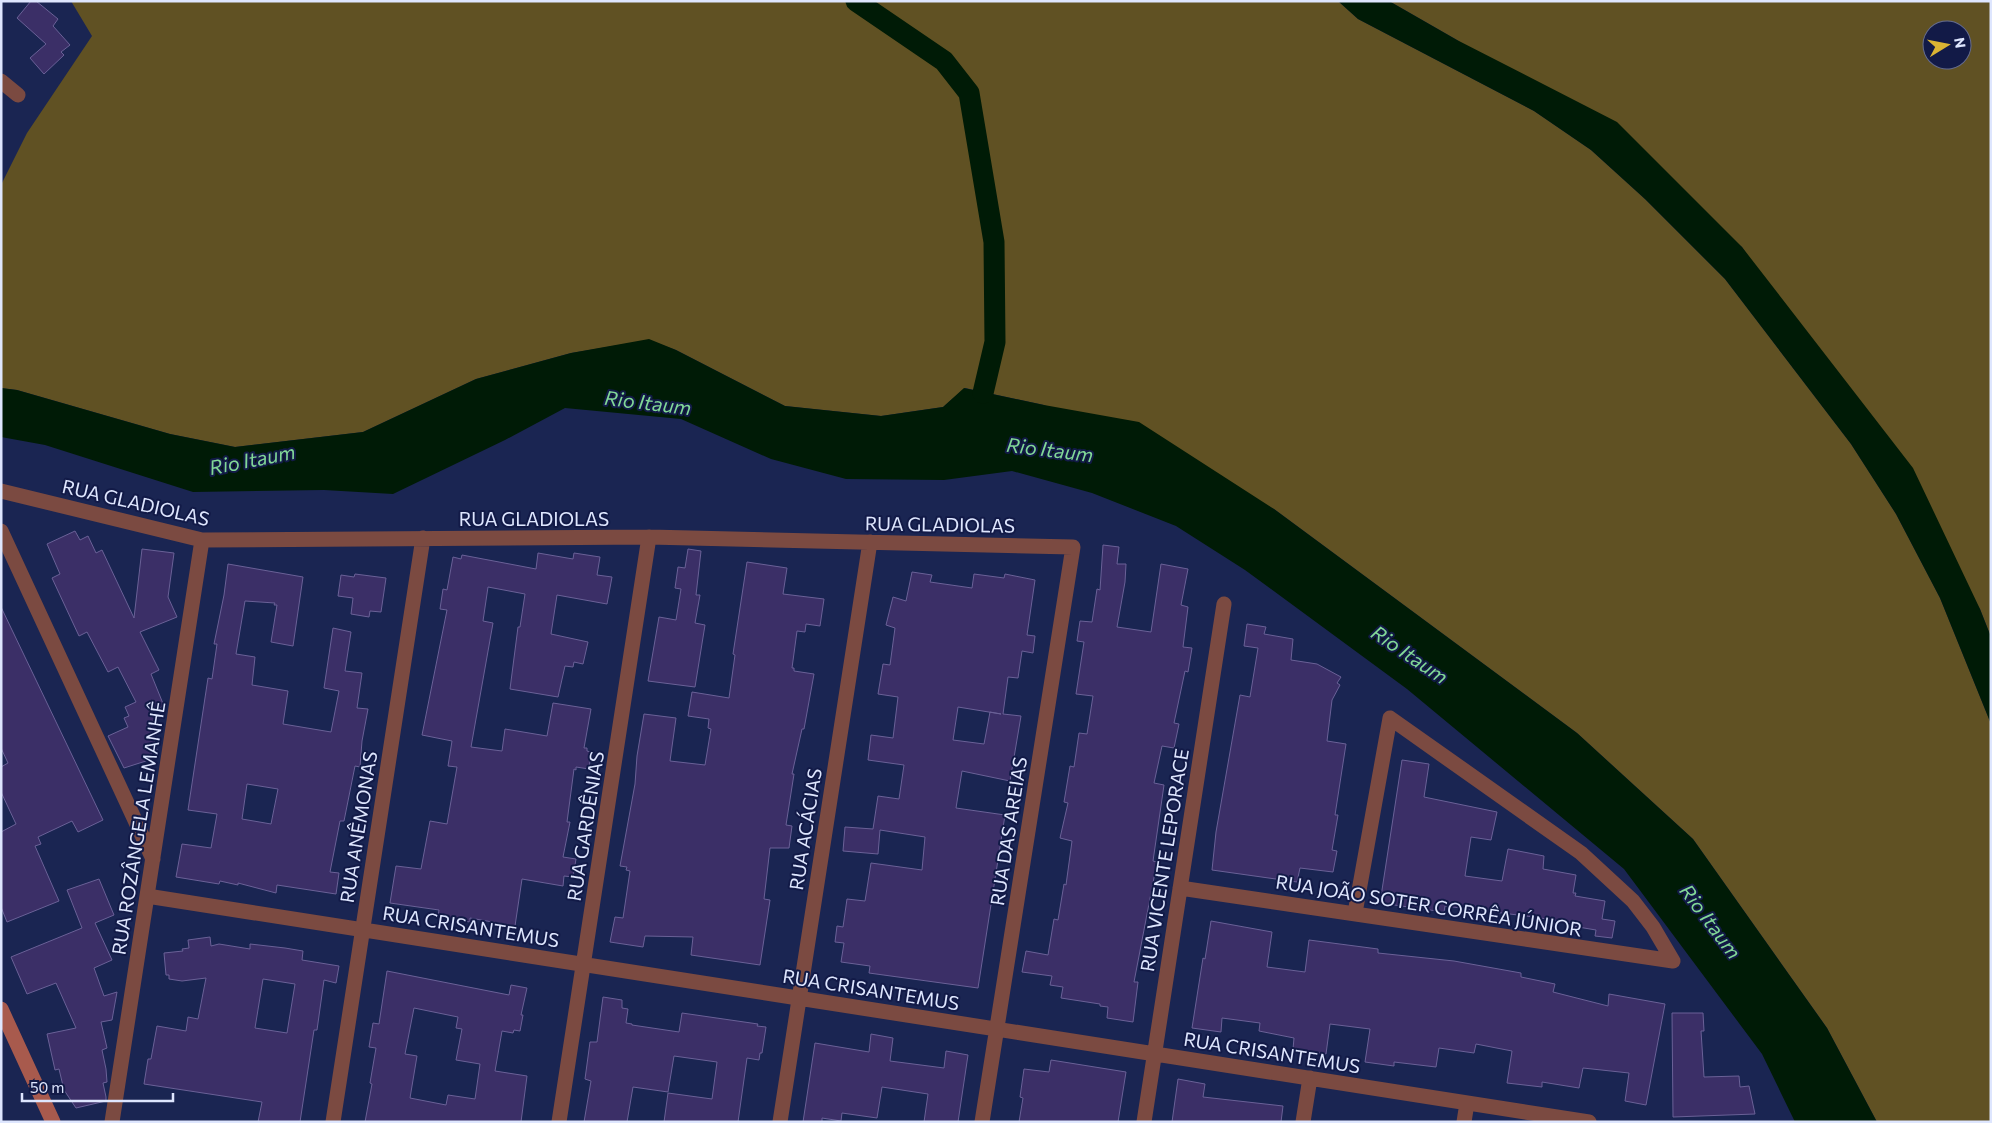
<svg xmlns="http://www.w3.org/2000/svg" width="1992" height="1123" viewBox="0 0 1992 1123" font-family="Commissioner,sans-serif">
<style>
.green{fill:#605123;fill-rule:evenodd}
.water{fill:#001b06}
.lines{fill:none;stroke-linecap:round;stroke-linejoin:round}
.canal{stroke:#001b06;stroke-width:21}
.building{fill:#3b2f67;stroke:#6a6197;fill-rule:evenodd}
.street{stroke:#7b4a41;stroke-width:15}
.secondary{stroke:#a85a4d;stroke-width:15}
.labels{text-anchor:middle;dominant-baseline:central;stroke-width:4;stroke-linejoin:round;paint-order:stroke}
.street-label{font-size:19px;fill:#dee6fe;stroke:#121a47}
.water-label{font-size:20px;font-style:italic;fill:#82d897;stroke:#121a47}
</style>
<rect width="100%" height="100%" fill="#1a2552"/>
<path class="green" d="M71 1H1338L1358 19 1534 111 1591 150 1645 199 1725 279 1851 444 1896 514 1940 598 1991 724V1122H1877L1827 1028 1693 839 1577 733 1274 509 1044 405 965 388 943 407 881 416 785 406 676 350 649 340 571 353 476 379 363 432 235 447 170 434 17 390 1 388V185L27 133 92 36Z
M1389 1H1991V637L1980 609 1742 247 1457 40ZM1932 30H1962V60H1932Z"/>
<path class="water" d="M1338 1H1389L1457 40 1617 122 1742 247 1913 468 1980 609 1991 637V724L1940 598 1896 514 1851 444 1725 279 1645 199 1591 150 1534 111 1358 19Z
M649 339 676 350 785 406 881 416 943 407 964 388 1044 405 1139 422 1274 509 1577 733 1693 839 1827 1028 1877 1122H1795L1762 1054 1624 869 1407 689 1245 570 1176 526 1092 493 1012 471 944 480 846 479 771 459 681 419 565 408 505 440 393 494 324 490 193 492 45 445 1 437V388L17 390 170 434 235 447 363 432 476 379 571 353Z"/>
<g class="lines">
<path class="canal" d="M856 1 944 61 969 93 994 242 995 342 983 393"/>
</g>
<path class="building" d="M31 1H36L58 19 53 26 70 45 61 52 64 55 44 74 30 58 46 44 17 18Z
M75 531 80 540 88 536 96 553 102 550 134 618 142 549 174 553 168 597 177 617 140 632 159 670 151 674 164 706 156 709 159 718 149 723 157 750 153 751 149 760 124 768 108 736 128 727 124 718 129 716 125 707 136 702 118 667 108 672 87 632 79 636 52 578 60 574 47 544Z
M1103 545 1119 547 1117 564H1126L1125 582 1117 627 1151 632 1161 564 1188 569 1181 605 1188 607 1183 647 1192 648 1188 672 1185 671 1174 723 1179 724 1174 748 1162 746 1154 783 1164 785 1153 861 1157 862 1134 982H1138L1133 1022 1107 1018 1108 1007 1100 1006V1004L1061 998 1063 987 1050 985 1052 976 1022 972 1026 951 1048 955 1054 919 1058 920 1064 884 1066 885 1072 841 1060 838 1068 803 1064 802 1070 766 1074 767 1079 733 1087 734 1093 696 1076 694 1084 642 1077 641 1080 621 1092 622 1097 589 1100 590Z
M688 549 701 551 696 595H700L695 623 705 625 695 687 648 681 659 617 676 620 681 589 675 588 678 567 685 568Z
M538 553 573 559 574 553 600 557 597 575 612 577 607 604 557 595 551 634 588 642 583 664 574 662 573 667 565 666 558 697 510 689 518 627H520L525 594 488 587 483 621 493 623 471 747 502 751 505 729 547 736 553 703 591 709 584 748H587V751L591 752 589 769 576 767V770L574 769 567 822H570L563 857 576 859 573 877 564 876 563 886 522 879 515 926 470 918V922L438 917 439 910 390 903 396 866 421 869 430 821 447 824 457 767 448 766 452 741 422 735 447 610 440 609 443 589 447 590 453 557 461 559 462 555 536 569Z
M747 562 787 568 783 594 824 599 820 626 806 624 805 632 797 631 792 668H794V671L814 674 804 729H802L792 774H794L786 825 792 826 789 848H770L764 899 770 900 760 965 691 955 693 937 645 936 643 947 610 942 615 917 623 918 630 871 626 870 627 867 620 866 635 784 637 756 644 714 676 718 670 761 705 765 711 729 708 728 709 719 688 716 692 692 729 698 735 655 733 654Z
M228 564 303 577 293 646 271 642 277 605H274L275 603 245 601 236 654 255 657 252 685 288 691 283 724 331 732 339 691 324 688 333 628 351 632 345 671 362 673 357 708 368 709 362 741 360 767 355 766 344 821H340L330 872 339 873 336 894 277 885 276 893 238 883V885L220 881 219 884 176 877 182 844 211 848 217 814 188 810 208 678 212 679 217 644H214L224 595ZM247 784 278 789 271 824 242 819Z
M912 572 932 575 930 582 972 588 974 574 1004 578 1005 574 1035 580 1027 635 1035 636 1033 653 1022 651 1018 678 1008 677 1003 714 1021 716 1010 781 962 771 956 808 1005 815 978 988 869 973 870 966 841 962 844 943 835 942 837 926 843 927 847 899 865 901 871 863 922 870 925 837 880 830 878 854 843 851 845 827 873 829 878 796 899 799 904 765 868 760 871 735 893 738 898 697 878 694 883 664 890 665 895 628 886 625 893 597 906 601ZM958 707 1001 714 990 712 984 744 953 740Z
M355 574 386 578 381 612 370 611 369 617 351 614 353 598 338 596 341 575 354 577Z
M1 607 103 820 78 832 72 821 38 837 41 844 35 846 59 901 7 922 1 907V832L16 824 1 792V767L8 763 1 748Z
M1247 624 1266 627 1264 634 1293 639 1291 660 1317 664 1341 677 1337 683 1340 685 1332 700 1327 741 1346 744 1335 815H1338L1332 850 1337 851 1333 872 1300 868 1297 882 1212 870 1216 832 1240 695 1250 697 1258 648 1244 646Z
M1402 760 1429 764 1424 797 1497 812 1491 840 1471 837 1465 876 1502 881 1508 849 1544 856 1543 869 1576 875 1573 893H1576L1575 896 1605 901 1602 919 1615 921 1612 938 1595 936 1596 930 1572 926 1573 923 1534 917 1445 906 1444 912 1380 903Z
M99 879 114 915 95 923 112 960 94 968 104 996 117 992 112 1020 101 1022 107 1048 102 1050 106 1069 107 1082 103 1083 106 1097V1101L76 1108 64 1090 59 1069 55 1070 47 1034 76 1028 56 983 27 994 11 957 82 928 67 890Z
M1211 921 1272 932 1267 967 1305 972 1309 940 1378 949V953L1454 961 1521 973V977L1555 984 1553 992 1608 1006 1609 994 1665 1004 1646 1105 1625 1101 1629 1073 1583 1068 1579 1088 1542 1082V1087L1507 1083 1512 1051 1476 1044 1474 1053 1439 1048 1436 1067 1394 1062V1066L1365 1062 1370 1029 1330 1024 1326 1054 1293 1049 1294 1038 1259 1031 1260 1023 1222 1018 1221 1032 1192 1028 1203 958 1205 959Z
M210 937 211 946 219 944 250 949V944L285 948 303 951 302 960 339 966 336 983 324 980 317 1030H314L300 1122H258L262 1102 144 1084 148 1059H151L157 1026 186 1031 188 1017 198 1019 206 978 182 981 169 979V975H166L164 953 183 951 182 949 189 948 188 940ZM263 979 295 984 287 1033 255 1028Z
M387 971 509 995 511 985 527 988 521 1015H523L520 1031 514 1030 513 1033 502 1031 495 1071 527 1076 521 1122H365L372 1084 370 1083 376 1048 369 1047 373 1023 379 1024ZM414 1008 458 1017 456 1028 462 1029 456 1060 480 1064 475 1099 448 1095 446 1105 410 1098 417 1056 405 1054Z
M603 997 622 1000V1008L628 1009 626 1023 632 1024V1025L679 1032 682 1013 758 1024 757 1026 766 1027 762 1053H760L759 1060 747 1058 738 1122H664L668 1093 712 1099 717 1062 674 1056 668 1092 633 1087 627 1122H584L591 1081 585 1079 590 1042H597Z
M1672 1013H1703L1704 1031H1701L1704 1077 1739 1076 1740 1087 1749 1086 1755 1114 1673 1117Z
M871 1034 893 1038 890 1061 944 1068 946 1051 968 1055 958 1122H924L928 1094 882 1087 877 1118 842 1113 841 1121 822 1118V1122H803L815 1043 869 1052Z
M1051 1060 1126 1072 1118 1122H1019L1023 1098 1020 1097 1024 1069 1049 1072Z
M1178 1079 1205 1084 1203 1097 1283 1106 1281 1122H1172Z"/>
<g class="lines">
<path class="street" d="M1 81 18 95
M1 491 202 540 649 537 1073 547 982 1122
M1 531 153 859
M1180 888 1673 961
M147 896 1589 1122
M1355 913 1390 718 1581 853 1633 901 1653 927 1673 961
M112 1122 202 540
M333 1122 423 538
M559 1122 649 537
M780 1122 870 542
M1144 1122 1224 604
M1303 1122 1310 1078
M1464 1122 1467 1103"/>
<path class="secondary" d="M1 1009 53 1122"/>
</g>
<g class="labels">
<g class="street-label">
<text transform="translate(136 502) rotate(13)">RUA GLADIOLAS</text>
<text x="534" y="518">RUA GLADIOLAS</text>
<text transform="translate(940 524) rotate(1)">RUA GLADIOLAS</text>
<text transform="translate(585 826) rotate(-81)">RUA GARDÊNIAS</text>
<text transform="translate(358 827) rotate(-81)">RUA ANÊMONAS</text>
<text transform="translate(138 828) rotate(-81)">RUA ROZÂNGELA LEMANHÊ</text>
<text transform="translate(805 829) rotate(-81)">RUA ACÁCIAS</text>
<text transform="translate(1008 831) rotate(-81)">RUA DAS AREIAS</text>
<text transform="translate(1164 860) rotate(-81)">RUA VICENTE LEPORACE</text>
<text transform="translate(1429 905) rotate(9)">RUA JOÃO SOTER CORRÊA JÚNIOR</text>
<text transform="translate(471 926) rotate(9)">RUA CRISANTEMUS</text>
<text transform="translate(871 989) rotate(9)">RUA CRISANTEMUS</text>
<text transform="translate(1272 1052) rotate(9)">RUA CRISANTEMUS</text>
</g>
<g class="water-label">
<text transform="translate(648 402) rotate(7)">Rio Itaum</text>
<text transform="translate(1050 449) rotate(7)">Rio Itaum</text>
<text transform="translate(252 459) rotate(-11)">Rio Itaum</text>
<text transform="translate(1410 654) rotate(34)">Rio Itaum</text>
<text transform="translate(1711 921) rotate(53)">Rio Itaum</text>
</g>
</g>
<rect width="1992" height="1123" fill="none" stroke="#dee6fe" stroke-width="5"/>
<g transform="translate(1947 45) rotate(80)"><circle r="24" fill="#121a47" stroke="#646c90"/>
<path d="M0-4L9 19L0 12L-9 19Z" fill="#dab333"/>
<text y="-8" font-size="14" font-weight="bold" text-anchor="middle" fill="#dee6fe">N</text>
</g>
<path d="M22 1093v8h151v-8" fill="none" stroke="#dee6fe" stroke-width="2.5"/>
<text x="30" y="1093" font-size="15" fill="#dee6fe" stroke="#121a47" stroke-width="4" paint-order="stroke">50 m</text>
</svg>
